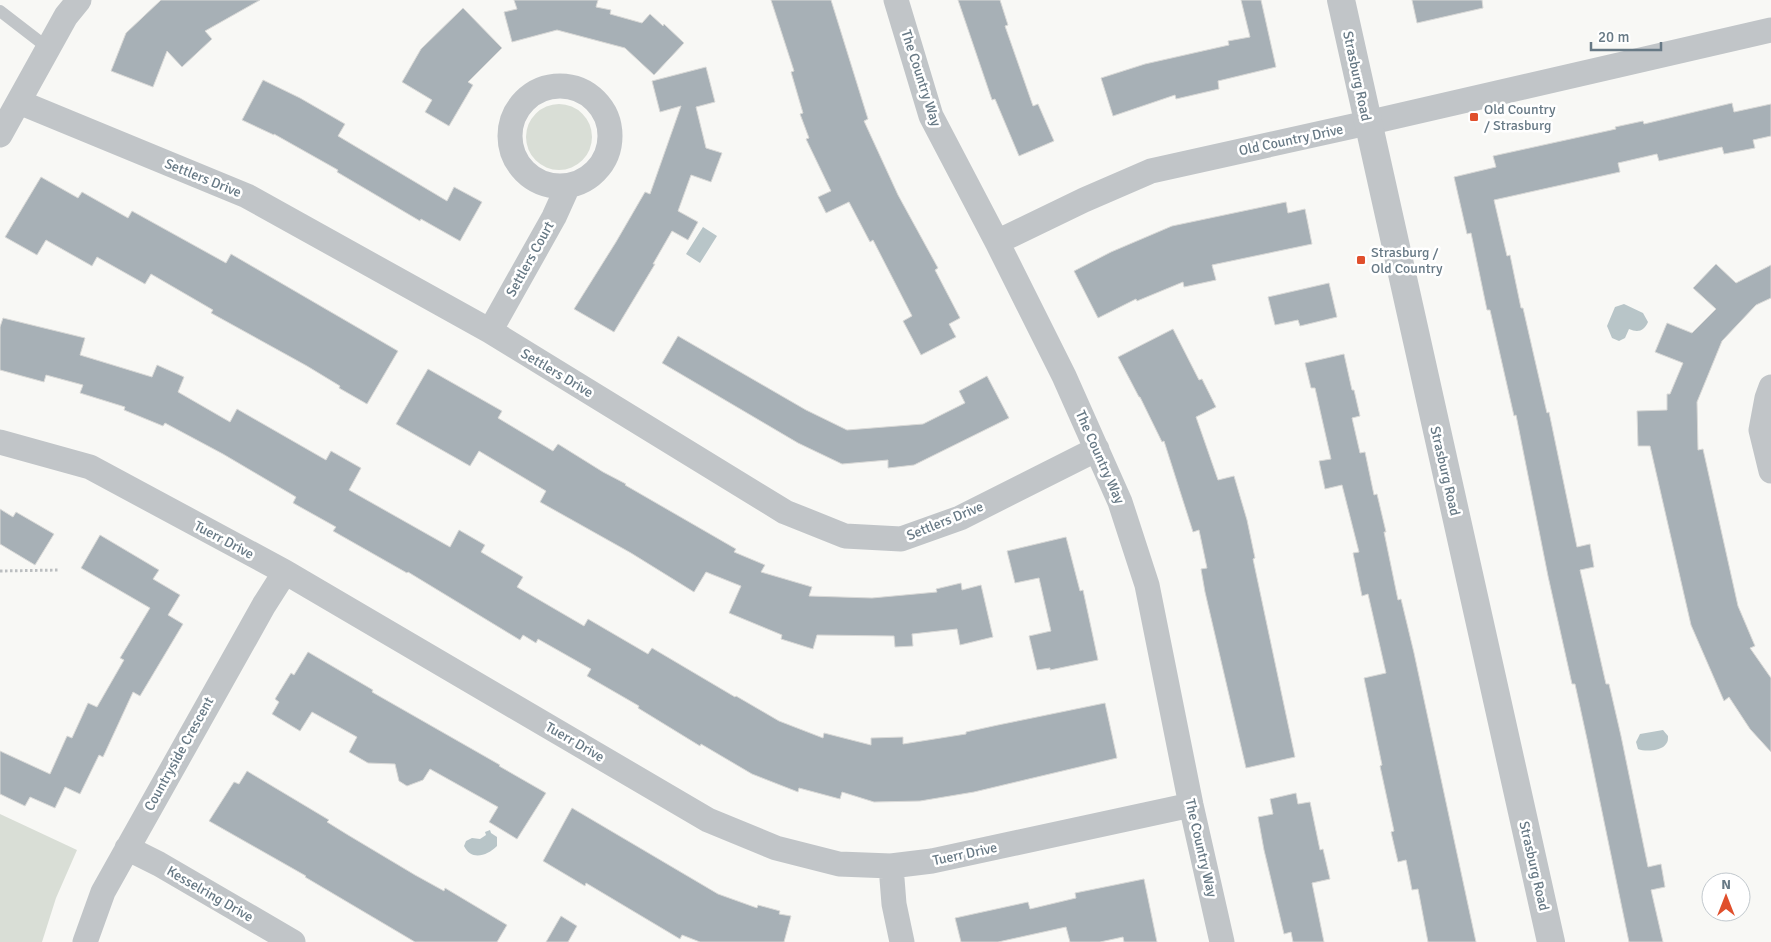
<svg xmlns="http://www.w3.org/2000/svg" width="1771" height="942" viewBox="0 0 1771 942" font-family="Signika,sans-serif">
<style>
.green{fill:#d9ded6}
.water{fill:#b8c5c8}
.building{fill:#a7b0b6;stroke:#d9d9d7}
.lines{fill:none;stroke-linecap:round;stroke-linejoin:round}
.path{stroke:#bbbec0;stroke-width:3;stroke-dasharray:2.5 2.5;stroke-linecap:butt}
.service{stroke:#c1c5c8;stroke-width:12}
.minor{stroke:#c1c5c8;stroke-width:25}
.tertiary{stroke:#c1c5c8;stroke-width:28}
.poi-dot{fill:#e04f2c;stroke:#fff;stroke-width:2}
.labels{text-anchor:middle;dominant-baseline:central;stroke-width:5;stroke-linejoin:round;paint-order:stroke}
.street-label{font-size:14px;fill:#677985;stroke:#fff}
.poi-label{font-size:14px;fill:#677985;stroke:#fff;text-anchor:start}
</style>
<rect width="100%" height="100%" fill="#f8f8f5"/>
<path class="green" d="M526 137a33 33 0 1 1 66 0a33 33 0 1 1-66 0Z
M0 814 77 850 56 898 42 942H0Z"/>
<path class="water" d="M703 227 717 236 700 263 686 254Z
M1624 304 1643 313 1648 322C1644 331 1638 333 1629 329L1625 338 1619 341 1612 338 1607 326 1615 307Z
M1663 730 1668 736C1668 739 1668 742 1666 744 1662 751 1645 752 1638 749L1636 742 1640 734Z
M490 830 491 833 497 837V846C487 856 471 861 464 846L466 841 472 838 480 839 486 835 485 832Z"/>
<path class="building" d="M161 0H260L205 31 212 39 182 67 167 51 153 87 111 71 126 33Z
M514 0H598L596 7 611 10 610 14 642 23 650 14 663 26 664 24 684 43 654 75 625 48 557 30 512 42 504 12 517 9Z
M771 0H831L868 119 864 121 898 195 938 268 935 270 960 318 949 324 956 337 921 355 903 321 912 316 873 240 870 242 849 202 826 213 818 197 831 191 806 139 809 138 800 114 803 113 791 72 794 71Z
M958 0H1000L1008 25 1005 26 1033 106 1038 104 1054 141 1019 156 995 99 992 100Z
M1241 0H1261L1276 67 1218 81 1219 89 1176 99 1175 95 1113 116 1101 78 1145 64 1229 45 1228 41 1250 37Z
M1412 0H1482L1483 8 1417 23Z
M463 8 502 48 468 82 473 85 449 126 425 112 432 100 402 82 421 49Z
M706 67 715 102 696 107 706 148 722 153 711 182 691 175 678 211 698 222 688 240 672 231 653 264H655L614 332 574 309 616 242 645 192 650 194 681 106 660 112 652 81Z
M263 80 300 98 345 124 338 136 447 201 454 187 482 202 460 241 421 219 420 221 337 172 338 170 274 134V135L242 120Z
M1732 103 1734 112 1771 104V136L1753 140 1755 148 1724 154 1722 147 1659 161 1657 154 1618 163 1620 172 1494 200 1507 256 1510 255 1521 308H1523L1547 413 1549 412 1577 547 1590 544 1594 567 1580 570 1606 684H1609L1621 736 1648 867 1661 864 1665 887 1651 890 1663 942H1629L1587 739 1575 684H1572L1548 576 1516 415 1514 416 1490 310H1487L1471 233 1467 234 1454 177 1496 167 1493 156 1616 129 1615 127 1643 121 1644 124Z
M41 177 78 198 82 192 128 218 132 211 226 263 231 254 398 351 367 404 339 388 340 386 307 366 211 313 213 310 151 274 145 284 97 257 92 266 46 240 37 255 5 237Z
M1286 202 1288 213 1305 209 1312 244 1212 265 1216 280 1184 287 1183 282 1137 301 1136 299 1098 318 1074 271 1111 252 1172 226Z
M1716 264 1736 283 1771 265V298L1756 305 1722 341 1697 402 1698 450 1703 449 1738 606 1755 646 1750 648 1771 678V752L1750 729 1729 697 1724 701 1691 625 1650 446H1638L1637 411 1667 410V394H1670L1683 363 1655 352 1667 323 1692 333 1716 309 1693 288Z
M1329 283 1337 317 1300 326 1298 320 1275 325 1268 297Z
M3 318 85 338 80 355 152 377 157 365 184 377 178 392 230 422 237 409 326 460 331 451 361 468 349 490 450 547 459 530 485 545 481 552 523 577 517 587 584 626 588 619 648 654 652 648 735 697 736 696 779 721 823 738 824 733 871 745V738L903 737V744L966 734V732L998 725 1105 703 1117 758 974 792 920 801 874 802 842 792 840 799 799 788 798 792 752 774 701 744 700 746 638 708 639 706 587 676 591 669 538 639 536 643 523 635 520 640 408 572 407 573 333 531 336 527 293 503 296 497 223 454 165 423 163 426 124 410 125 407 80 393 83 385 46 375 44 382 0 370V327Z
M1173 329 1199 380 1202 379 1216 407 1196 417 1218 480 1234 476 1247 520 1255 558 1253 559 1295 757 1246 768 1205 592 1201 569 1207 568 1199 530 1193 532 1164 441 1162 442 1140 397H1139L1118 357Z
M678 336 806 410 847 430 923 424 965 403 959 391 987 376 1009 418 914 465 888 468V460L842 464 798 443 662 363Z
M1344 354 1352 390H1354L1360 416 1352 418 1360 453 1365 452 1374 495 1377 494 1386 532H1384L1398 600 1401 599 1414 653 1476 942H1428L1418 889 1412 890 1406 860 1398 862 1391 832 1394 831 1380 766 1382 765 1364 678 1386 673 1368 594 1362 596 1353 553 1359 552 1342 485 1325 489 1319 461 1331 459 1315 388H1311L1305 363Z
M428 369 502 411 498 418 553 451 558 444 603 472 626 484 625 485 736 549 734 552 765 565 761 572 812 587 809 596 872 598 937 592 936 589 961 583 962 590 981 585 993 637 960 645 957 629 912 634 913 646 895 647 894 636 817 635 813 649 781 639 782 635 729 613 741 586 706 572 694 592 631 553 540 502 546 491 479 451 470 466 396 424Z
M0 509 13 517 16 512 54 534 35 565 0 544Z
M100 535 159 570 153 579 180 595 168 615 183 624 140 696 133 692 103 757 99 755 80 794 65 787 55 808 30 797 25 806 0 794V751L50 774 67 736 72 738 88 703 97 707 124 660 120 658 150 608 81 568Z
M1066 537 1080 591 1083 590 1098 660 1050 670V668L1037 670 1029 636 1051 631 1039 578 1015 583 1007 551Z
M308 652 373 690 372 692 500 765 499 766 546 793 517 839 489 822 498 807 430 769 423 780 407 786 399 781 395 764 368 763 349 752 357 737 312 712 300 731 272 714 279 702 275 699 291 673 294 675Z
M247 771 329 820 327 822 348 835 415 875 444 891 445 888 507 925 497 942H415L305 877 306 876 209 821 234 782 239 784Z
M1296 793 1298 804 1310 802 1320 850 1323 849 1330 879 1312 883 1324 942H1293L1291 932 1284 934 1264 850 1258 817 1273 814 1270 799Z
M572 808 718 894 757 908 758 905 780 911 779 914 791 916 784 942H700L682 935 680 939 586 883 585 886 543 861Z
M1144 879 1157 942H1124L1123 937 1100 942H1070L1066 927 998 942H961L955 918 1028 902 1030 909 1076 898 1075 893Z
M561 916 577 926 568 942H546Z"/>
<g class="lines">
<path class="path" d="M0 571 60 570"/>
<path class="service" d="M0 11 48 48"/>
<path class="minor" d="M896 0 931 116 997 242 1064 376 1120 502 1147 585 1191 805 1222 942
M510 136a50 50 0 1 1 100 0a50 50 0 1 1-100 0Z
M19 102 247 196 490 331 785 512 845 536 901 539 960 518 1097 449
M0 135 66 16 79 0
M997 242 1084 200 1151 171 1367 123 1771 30
M490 331 554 217 568 186
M1771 387 1767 398 1761 430 1771 471
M0 442 90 467 285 572 708 820 776 848 839 864 891 866 932 861 1191 805
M127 848 159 864 293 942
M891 866 894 904 902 942
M85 942 103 892 264 605 285 572"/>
<path class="tertiary" d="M1341 0 1551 942"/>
</g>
<g class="poi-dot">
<rect x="1469" y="112" width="10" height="10" rx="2.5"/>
<rect x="1356" y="255" width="10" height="10" rx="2.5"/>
</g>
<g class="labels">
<g class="street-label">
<text transform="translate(1357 76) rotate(78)">Strasburg Road</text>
<text transform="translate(921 78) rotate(72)">The Country Way</text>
<text transform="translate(1291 140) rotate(-12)">Old Country Drive</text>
<text transform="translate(203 178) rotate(22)">Settlers Drive</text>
<text transform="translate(530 259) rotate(-61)">Settlers Court</text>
<text transform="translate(557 373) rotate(31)">Settlers Drive</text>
<text transform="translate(1100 457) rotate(66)">The Country Way</text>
<text transform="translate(1445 471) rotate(77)">Strasburg Road</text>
<text transform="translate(945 521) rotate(-22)">Settlers Drive</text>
<text transform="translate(224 540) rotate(28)">Tuerr Drive</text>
<text transform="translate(575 742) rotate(30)">Tuerr Drive</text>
<text transform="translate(179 754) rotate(-61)">Countryside Crescent</text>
<text transform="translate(1201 848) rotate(77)">The Country Way</text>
<text transform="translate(965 854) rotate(-12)">Tuerr Drive</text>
<text transform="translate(1534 866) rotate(77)">Strasburg Road</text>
<text transform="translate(210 894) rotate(30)">Kesselring Drive</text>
</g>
<g class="poi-label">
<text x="1484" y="109">Old Country<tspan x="1484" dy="16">/ Strasburg</tspan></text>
<text x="1371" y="252">Strasburg /<tspan x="1371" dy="16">Old Country</tspan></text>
</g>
</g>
<g transform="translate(1726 897)"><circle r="24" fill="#ffffff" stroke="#c2c9ce"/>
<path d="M0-4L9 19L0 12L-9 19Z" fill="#e04f2c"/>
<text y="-8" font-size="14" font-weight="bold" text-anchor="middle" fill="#677985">N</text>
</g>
<path d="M1591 42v8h70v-8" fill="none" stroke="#677985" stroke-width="2.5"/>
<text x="1598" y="42" font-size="15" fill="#677985" stroke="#ffffff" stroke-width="4" paint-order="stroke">20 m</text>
</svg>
